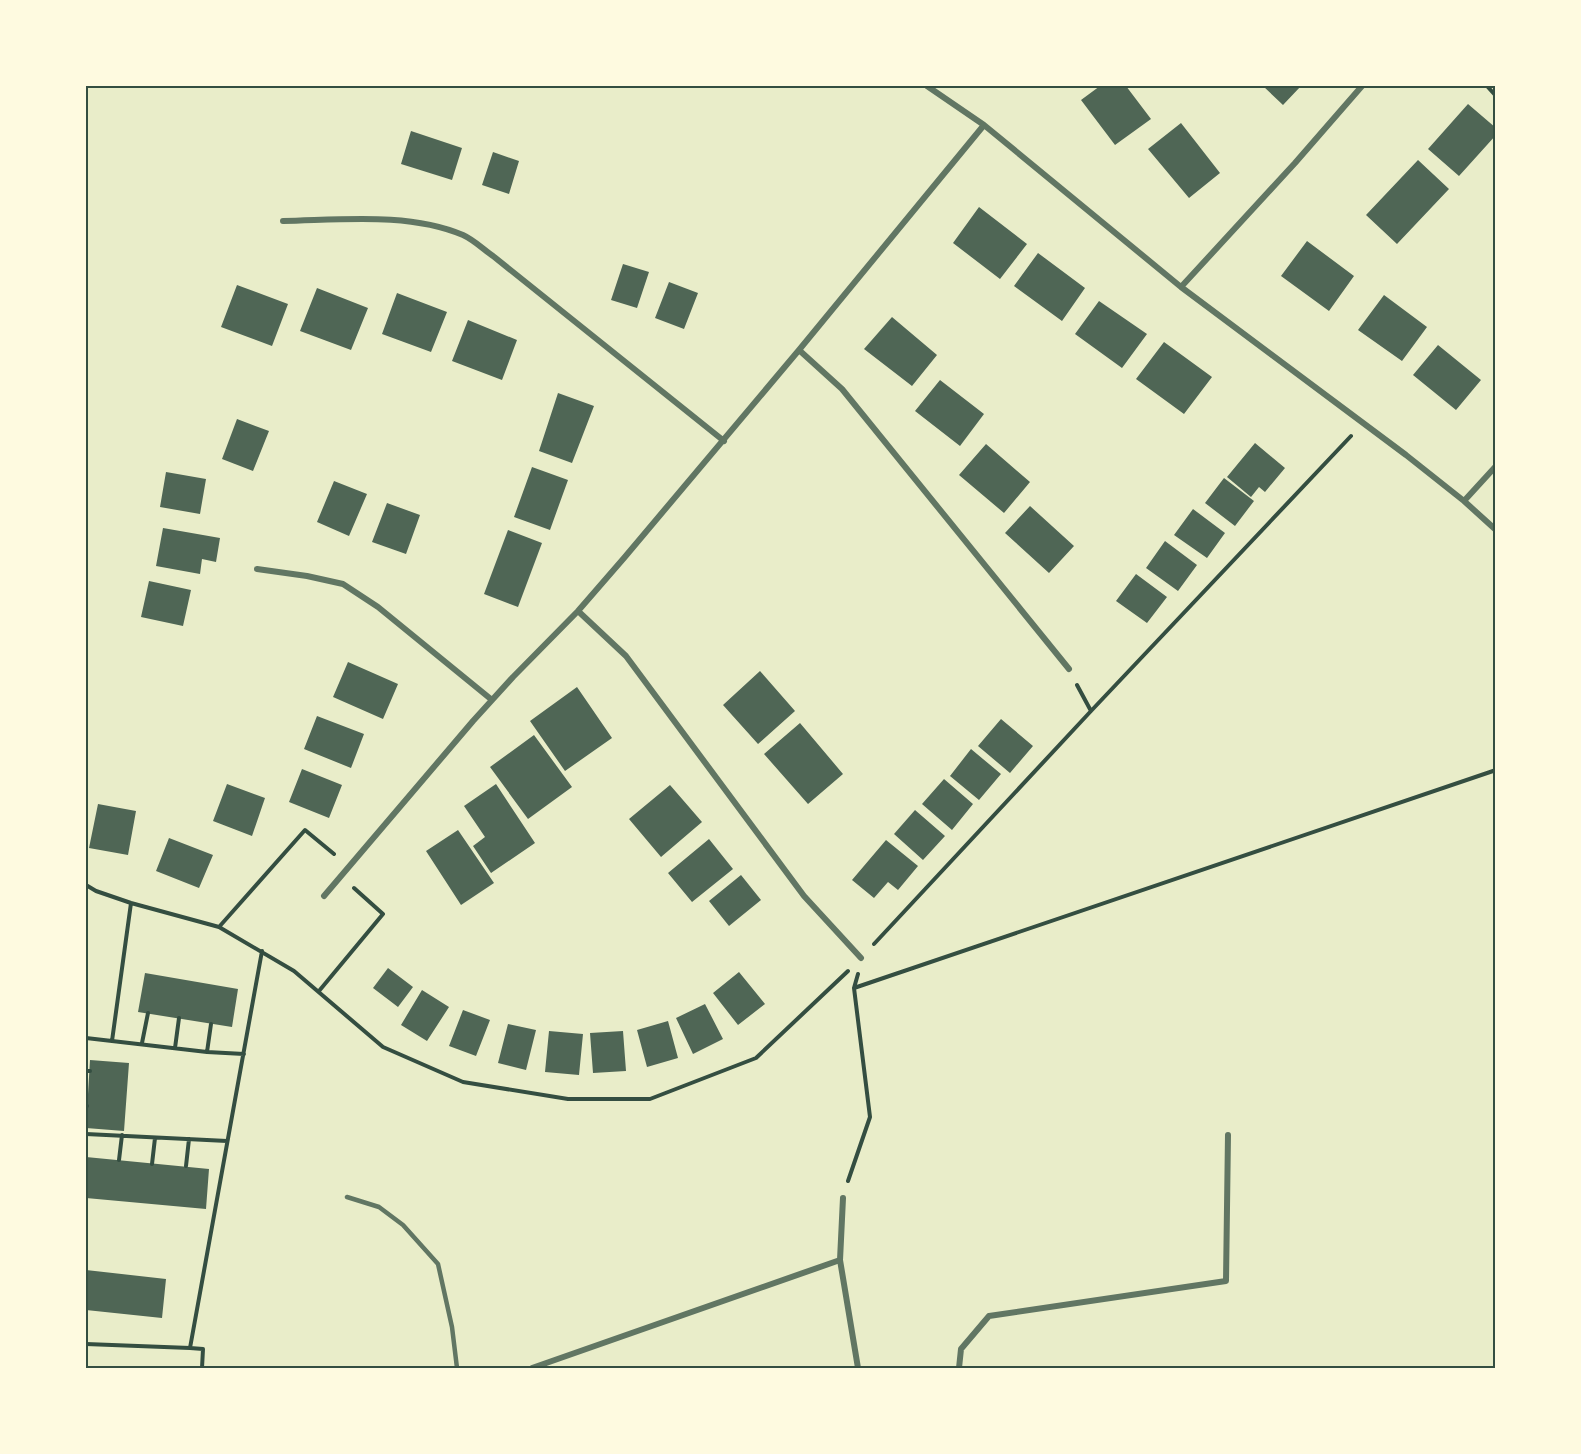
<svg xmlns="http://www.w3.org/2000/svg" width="1581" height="1454" viewBox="0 0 1581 1454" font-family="Roboto,sans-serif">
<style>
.building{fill:#4f6655}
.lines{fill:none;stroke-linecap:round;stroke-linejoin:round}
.path{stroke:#344e41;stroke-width:4}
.service{stroke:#617663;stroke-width:4.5}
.minor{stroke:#617663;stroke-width:6}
.neatline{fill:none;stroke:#344e41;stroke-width:2}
</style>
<rect width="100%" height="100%" fill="#e9edc9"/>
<path class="building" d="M1100 86H1126L1151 119 1115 145 1081 100Z
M1263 86H1301L1283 105Z
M1468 104 1496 128V135L1459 176 1428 149Z
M1181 123 1220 173 1189 198 1148 149Z
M411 131 462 148 452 180 401 164Z
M493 152 519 161 509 194 482 185Z
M1418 160 1449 189 1397 244 1366 215Z
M979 207 1027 244 1000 279 953 243Z
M1307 241 1354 276 1329 311 1281 276Z
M1038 253 1085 288 1062 321 1014 286Z
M623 264 649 272 637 308 611 300Z
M669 282 698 293 684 329 655 318Z
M237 285 288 304 272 346 221 327Z
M317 288 368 308 351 350 300 331Z
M397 293 447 312 431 352 382 334Z
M1384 295 1427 327 1402 361 1358 330Z
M1099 301 1147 334 1122 368 1075 334Z
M892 317 937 355 912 386 864 349Z
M468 320 517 340 502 380 452 361Z
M1164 342 1212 377 1184 414 1136 379Z
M1438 345 1481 380 1456 410 1413 375Z
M940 380 984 414 960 446 915 411Z
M558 393 594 406 572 463 539 451Z
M237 419 269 431 253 471 222 459Z
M1255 443 1285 468 1265 492 1259 487 1251 497 1227 477Z
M986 444 1030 482 1004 513 959 475Z
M532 467 568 480 550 530 514 517Z
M166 472 206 479 200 514 160 507Z
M1224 478 1254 501 1235 526 1205 503Z
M334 481 367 494 349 536 317 522Z
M387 503 420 515 406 554 372 542Z
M1030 506 1074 546 1049 573 1005 533Z
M1193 509 1225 533 1207 558 1174 535Z
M163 528 220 538 216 562 202 559 200 574 156 566Z
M508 530 542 543 518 607 484 594Z
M1165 541 1197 565 1178 591 1146 568Z
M1136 574 1167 597 1147 623 1116 601Z
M149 581 191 590 183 626 141 617Z
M348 662 398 684 383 719 333 697Z
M760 671 795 711 758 744 723 705Z
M577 687 612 738 565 771 530 721Z
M317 716 364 734 351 768 304 749Z
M1001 719 1033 746 1010 773 978 746Z
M800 723 843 774 808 804 764 754Z
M534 735 572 787 528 819 490 767Z
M971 749 1001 774 979 800 950 776Z
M302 769 342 785 329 818 289 802Z
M944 779 973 804 952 830 922 804Z
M227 784 265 798 252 836 213 821Z
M496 784 535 843 491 873 473 846 485 837 464 806Z
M670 785 702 822 661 857 629 819Z
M98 804 136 811 128 855 89 848Z
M915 810 945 836 923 860 894 834Z
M458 830 494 883 461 905 426 851Z
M169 838 213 855 199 888 156 871Z
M709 839 733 869 692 902 668 873Z
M886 840 918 866 898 890 888 882 874 898 852 880Z
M741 875 761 900 729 926 709 901Z
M388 968 413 987 398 1007 373 988Z
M739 972 765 1004 738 1025 713 993Z
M145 973 238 989 232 1027 138 1012Z
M422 990 449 1007 427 1041 401 1025Z
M705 1004 723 1039 693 1054 676 1018Z
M463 1010 490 1020 476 1056 449 1046Z
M668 1021 678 1058 647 1067 637 1030Z
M508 1024 536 1030 526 1070 498 1063Z
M549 1031 583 1034 579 1075 545 1072Z
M623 1031 626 1071 593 1073 590 1033Z
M90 1060 129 1063 124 1131 86 1128Z
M86 1157 209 1169 206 1209 86 1198Z
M86 1270 166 1279 162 1318 86 1310Z"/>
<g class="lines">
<path class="path" d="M1487 86 1496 96
M1077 685 1091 711
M86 885 96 891 131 903 219 927 294 971 383 1047 463 1082 568 1099H650L756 1058 848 971
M219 927 305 830 334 854
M874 944 1091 711 1351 436
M854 988 1496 770
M319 991 383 914 354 888
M86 1038 112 1041 131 903
M112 1041 207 1052 244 1054
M142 1043 148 1013
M175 1048 179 1018
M207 1052 211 1024
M86 1071H90
M86 1106H87
M86 1134 227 1141
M119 1160 122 1135
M152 1164 155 1138
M186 1166 189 1139
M848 1181 870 1117 854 988 858 974
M86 1344 190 1348
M202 1368 203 1349 190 1348C213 1215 239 1083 262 951"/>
<path class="service" d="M347 1197 379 1207 403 1225 438 1264 452 1327 457 1368"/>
<path class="minor" d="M927 86 984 125 1181 287 1406 455 1464 501 1496 530
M283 221C340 220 409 212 463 235 474 240 483 249 493 256L724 441
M1181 287 1295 163 1362 86
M799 350 842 389 1069 669
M1464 501 1496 466
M257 569 307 576 343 584 378 607 492 700
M578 611 626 656 804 896 861 958
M324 896 473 721 513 677 578 611 624 558 799 350 984 125
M840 1260 843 1198
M532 1368 840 1260 858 1368
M959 1368 961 1349 989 1316 1226 1281 1228 1135"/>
</g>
<rect width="1581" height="1454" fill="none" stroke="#fefae0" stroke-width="174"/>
<rect x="87" y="87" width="1407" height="1280" class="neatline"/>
</svg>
